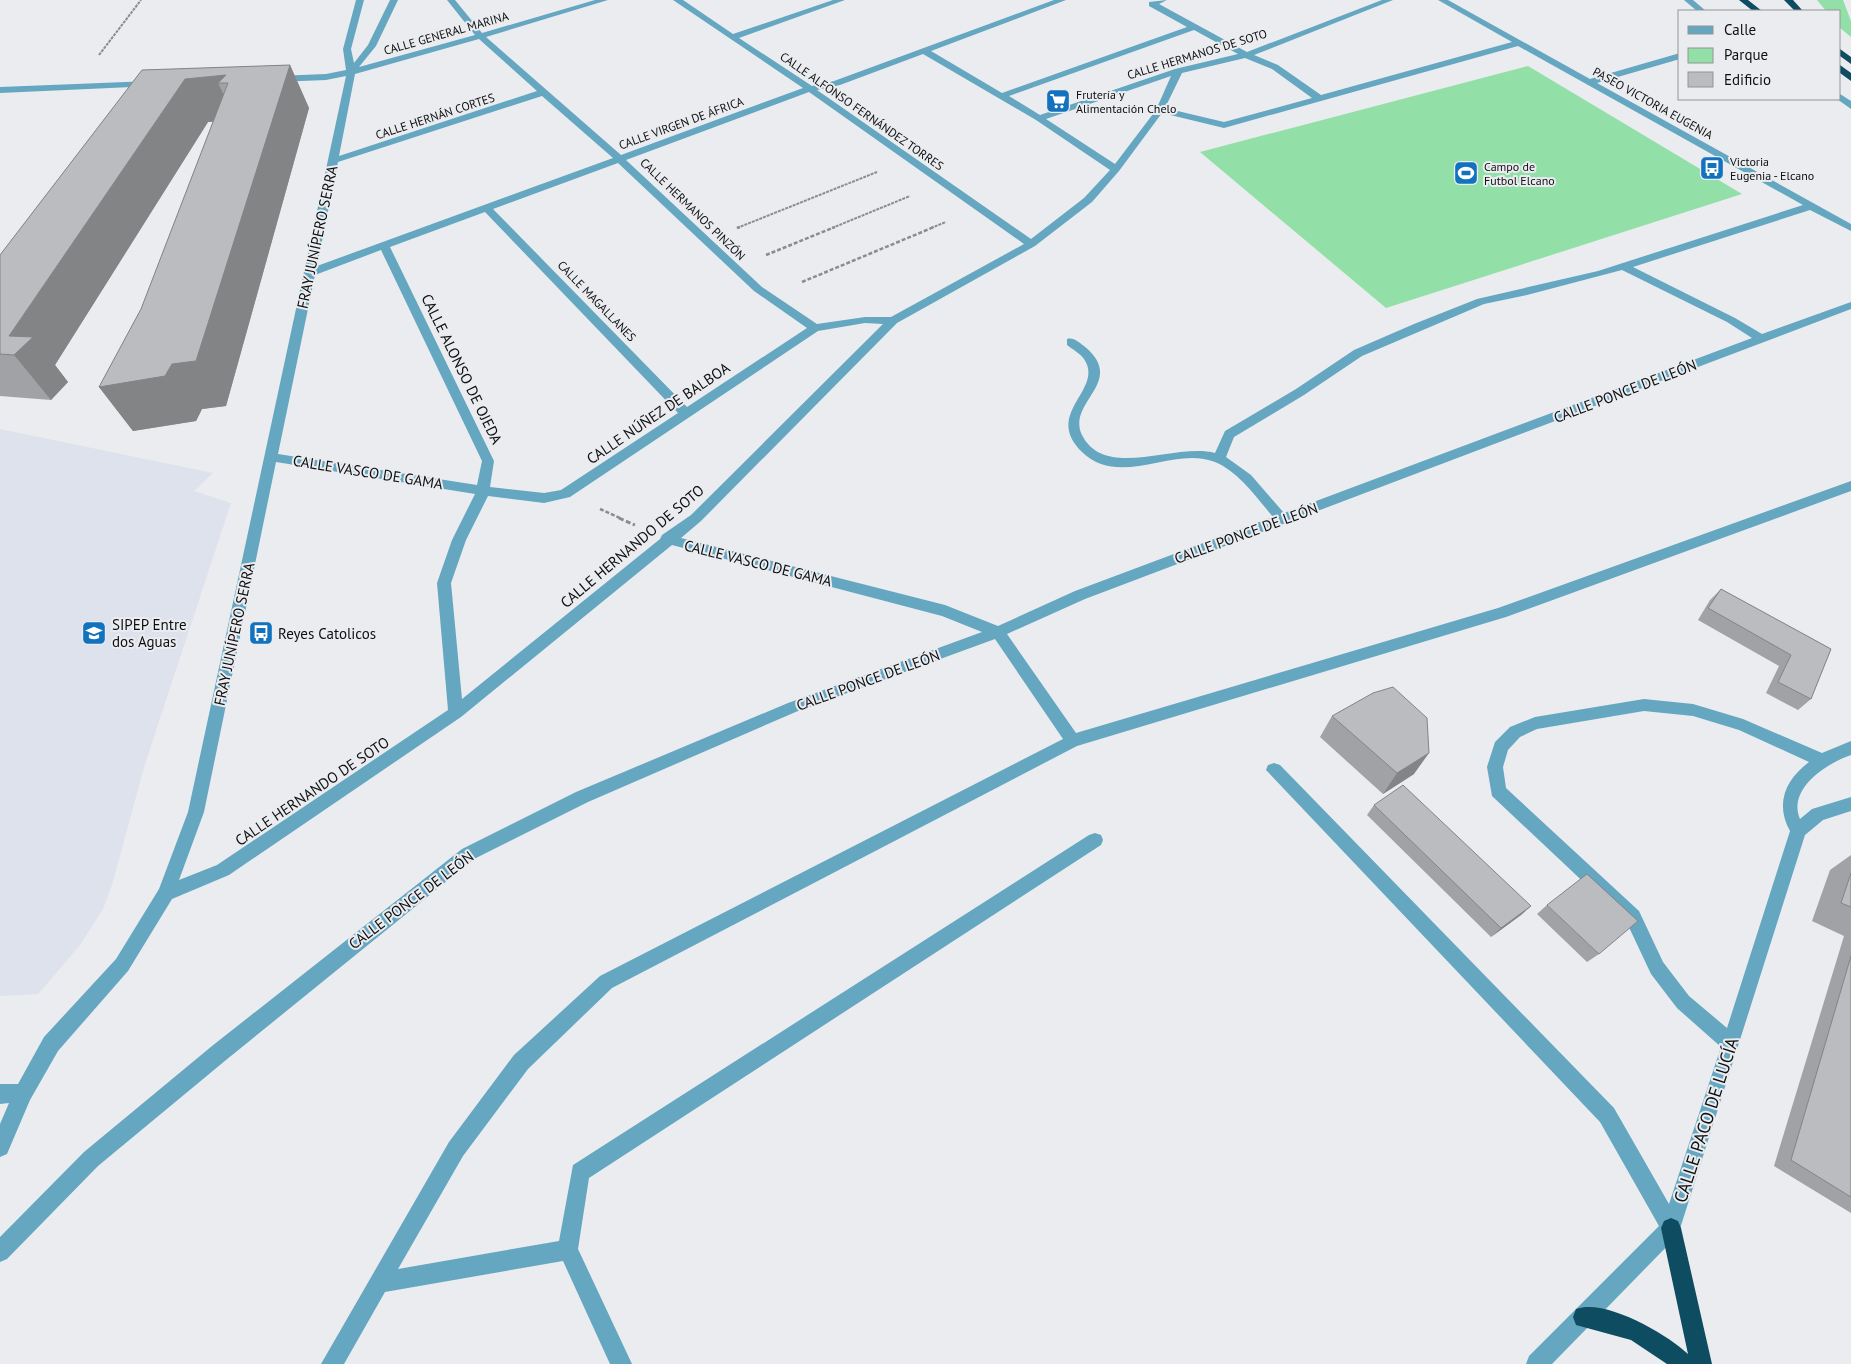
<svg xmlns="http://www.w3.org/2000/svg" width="1851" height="1364" viewBox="0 0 1851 1364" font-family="'PT Sans',sans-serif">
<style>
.built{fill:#dee2ed}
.green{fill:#92e0a8}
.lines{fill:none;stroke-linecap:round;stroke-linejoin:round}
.path-far2{stroke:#8b8c8f;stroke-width:2;stroke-dasharray:3 1;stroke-linecap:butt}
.path-far1{stroke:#8b8c8f;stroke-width:2.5;stroke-dasharray:4 2;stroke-linecap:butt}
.path{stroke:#8b8c8f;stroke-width:3;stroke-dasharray:5 2.5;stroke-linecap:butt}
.minor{fill:#65a7c1;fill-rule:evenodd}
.highway{fill:#0d4c61;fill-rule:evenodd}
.wall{fill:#a1a2a5}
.shaded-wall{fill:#838486}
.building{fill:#bbbcc0;stroke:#838486}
.labels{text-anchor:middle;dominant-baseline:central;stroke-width:4;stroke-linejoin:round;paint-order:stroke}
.far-street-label{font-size:12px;fill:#0e0f10;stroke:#ebecf0}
.far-poi-label{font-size:12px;fill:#0e0f10;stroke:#ebecf0;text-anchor:start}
.street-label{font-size:15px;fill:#0e0f10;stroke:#ebecf0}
.poi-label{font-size:15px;fill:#0e0f10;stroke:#ebecf0;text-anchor:start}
.near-street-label{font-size:18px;fill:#0e0f10;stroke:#ebecf0}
</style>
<rect width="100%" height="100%" fill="#ebecf0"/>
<path class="built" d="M0 429 213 473 194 491 231 503 145 764 112 885 103 909 80 945 38 994 0 996Z"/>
<path class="green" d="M1817 0H1843L1851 21V37L1840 28V11H1826Z
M1528 66 1742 194 1386 308 1200 152Z"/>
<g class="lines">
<path class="path-far2" d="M99 55 141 0
M737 228 877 172
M832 228 910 196
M931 228 946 222"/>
<path class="path-far1" d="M737 228 740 227
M766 255 835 227
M802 282 934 227
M600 509 622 519"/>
<path class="path" d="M619 518 635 525"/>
<path class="minor" d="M356 0H364L351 49 354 63 368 45 390 0H398L376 46 359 67 475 35 447 0H455L482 33 595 0H608L486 37 621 155 803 88 673 0H683L733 34 833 0H845L739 38 812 86 834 81 1054 0H1066L931 51 1002 93 1187 27 1149 6V2L1167 0 1159 4 1247 52 1382 0H1393L1254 55 1278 65 1321 95 1512 42 1438 0H1448L1590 79 1680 53V59L1597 83 1851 224V231L1810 210 1633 267 1735 318 1762 334 1851 302V309L1085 599 1007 634 1076 733 1498 608 1851 481V491L1506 617 1077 746 612 988 528 1069 463 1156 398 1269 559 1241 573 1165 1089 835 1095 833 1101 835 1103 840 1101 845 589 1178 578 1249 632 1364H610L563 1261 385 1292 344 1364H321L449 1142 514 1055 600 976 1063 739 995 639 798 711 588 802 474 859 226 1060 98 1166 7 1259 0 1262V1237L84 1152 212 1046 462 849 576 792 788 703 982 632 942 616 672 545 461 717 229 875 172 899 128 971 58 1051 30 1100 7 1154 0 1157V1124L9 1103 0 1104V1084H18L44 1037 116 959 159 889 188 812 346 76 326 80 276 82 272 79 276 76 326 74 346 70 343 49ZM1194 30 1238 54 1175 69 1040 115 1009 96ZM479 39 537 91 339 156 355 74ZM1518 46 1803 205 1598 271 1477 299 1414 324 1354 350 1296 389 1225 431 1215 453C1176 442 1105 481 1082 435 1066 402 1128 382 1084 346 1078 342 1074 337 1067 339V345C1072 349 1081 354 1084 359 1105 390 1042 413 1082 452 1120 489 1173 445 1215 462 1239 472 1257 498 1273 517L1075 591 998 626 945 605 681 538 701 521 897 323 1035 246 1092 202 1119 171 1162 113 1224 128ZM923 54 1036 120 1110 170 1084 198 1031 239 817 90 840 85ZM1245 58 1272 69 1312 98 1224 122 1165 108 1182 73ZM1171 76 1156 110 1115 164 1046 119ZM809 92 1024 244 891 317H865L817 324 762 287 626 160ZM542 96 613 158 317 266 338 162ZM618 163 754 291 807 328 687 407 493 209ZM485 212 678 413 561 490 544 493 490 487 494 461 390 247ZM381 250 482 461 477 485 278 454 315 275ZM1622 270 1727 322 1752 338 1284 513 1251 475 1226 457 1234 437 1304 395 1362 356 1484 304 1527 295ZM865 323 883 324 691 515 662 535 660 539 462 699 451 583 466 540 488 496 544 503 570 497 818 331ZM276 462 475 494 452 540 437 583 448 710 217 865 179 880 204 812Z
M1684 0H1693L1706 11H1697Z
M151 81 154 82V86L0 93V87Z
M1840 94 1851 101V109L1837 99H1840Z
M1644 699 1693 704 1743 719 1822 753 1851 741V755C1827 763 1787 789 1800 819L1812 809 1851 797V811L1823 820 1805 835 1678 1235 1552 1364H1526L1529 1356 1659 1226 1600 1122 1266 770 1268 765 1274 763 1280 765 1614 1108 1669 1204 1721 1047 1677 1008 1651 974 1627 923 1492 796 1487 767 1495 742 1510 727 1535 717ZM1644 711 1693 716 1739 730 1809 762C1785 780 1775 804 1790 831L1727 1028 1689 996 1663 962 1639 911 1506 788 1503 767 1508 750 1520 737 1537 729Z"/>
<path class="highway" d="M1739 0H1748L1762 11H1753Z
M1784 0H1793L1803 11H1795Z
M1840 49 1851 57V64L1840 56Z
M1840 65 1851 73V81L1840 73Z
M1671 1218 1678 1221 1681 1228 1712 1364H1667L1631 1340 1576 1325 1573 1317 1576 1309C1605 1298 1667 1334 1688 1354L1661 1228 1664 1221Z"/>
</g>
<path class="wall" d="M290 65 309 108 226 406 202 409 196 421 133 431 99 387 141 309 213 122H208L55 365 68 382 51 400 0 396V255L142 70Z
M1721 589 1831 649 1811 699 1798 710 1766 693 1779 666 1698 620 1710 600Z
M1332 716 1414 774 1383 794 1320 737Z
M1374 805 1531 906 1521 915 1491 937 1367 815Z
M1851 855V1213L1774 1166 1844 936 1812 921 1830 870Z
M1547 905 1599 954 1587 962 1537 914Z"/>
<path class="shaded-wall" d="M290 65 309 108 226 406 202 409 196 421 133 431 99 387Z
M226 75 228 83H218L236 119 208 122 55 365 68 382 51 400 14 355 9 336 185 79Z
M1429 753 1414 774 1383 794 1397 773Z
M1531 906 1521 915 1491 937 1501 928Z"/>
<path class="building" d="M290 65 196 361 172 364 165 376 99 387 141 309 228 83H218L226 75 185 79 9 336 33 337 14 355 0 354V255L142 70Z
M1721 589 1831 649 1811 699 1778 682 1791 655 1708 608Z
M1393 687 1427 718 1429 753 1397 773 1332 716 1373 693Z
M1403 785 1531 906 1501 928 1374 805Z
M1851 873V907L1841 903Z
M1587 874 1638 921 1599 954 1547 905Z
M1851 956V1197L1791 1160Z"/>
<defs>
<symbol id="supermarket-square" viewBox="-11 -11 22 22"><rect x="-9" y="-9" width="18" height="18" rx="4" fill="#1272be" stroke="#ebecf0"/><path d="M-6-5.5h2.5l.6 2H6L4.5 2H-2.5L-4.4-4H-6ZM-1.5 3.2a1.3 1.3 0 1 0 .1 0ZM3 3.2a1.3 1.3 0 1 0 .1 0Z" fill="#fff"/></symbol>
<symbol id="bus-square" viewBox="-11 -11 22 22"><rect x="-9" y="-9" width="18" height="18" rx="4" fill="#1272be" stroke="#ebecf0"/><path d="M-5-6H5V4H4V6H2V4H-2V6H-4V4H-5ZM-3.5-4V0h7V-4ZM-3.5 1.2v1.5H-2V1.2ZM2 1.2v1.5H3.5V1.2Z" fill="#fff"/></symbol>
<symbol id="stadium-square" viewBox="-11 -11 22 22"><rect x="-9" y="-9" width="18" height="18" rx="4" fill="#1272be" stroke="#ebecf0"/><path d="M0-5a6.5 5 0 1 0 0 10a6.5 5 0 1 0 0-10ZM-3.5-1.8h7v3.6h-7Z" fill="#fff"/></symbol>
<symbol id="school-square" viewBox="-11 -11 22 22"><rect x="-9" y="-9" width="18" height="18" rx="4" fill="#1272be" stroke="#ebecf0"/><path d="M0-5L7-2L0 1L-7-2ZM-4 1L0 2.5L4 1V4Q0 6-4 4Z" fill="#fff"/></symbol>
</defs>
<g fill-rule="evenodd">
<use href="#supermarket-square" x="1044" y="87" width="28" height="28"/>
<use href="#bus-square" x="1698" y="154" width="28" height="28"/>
<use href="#stadium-square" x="1452" y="159" width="28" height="28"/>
<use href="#school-square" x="80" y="619" width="28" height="28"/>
<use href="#bus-square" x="247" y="619" width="28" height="28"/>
</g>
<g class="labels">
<g class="far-street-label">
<text transform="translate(446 33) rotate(-16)">CALLE GENERAL MARINA</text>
<text transform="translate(1197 54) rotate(-17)">CALLE HERMANOS DE SOTO</text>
<text transform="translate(1653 103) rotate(29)">PASEO VICTORIA EUGENIA</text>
<text transform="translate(862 111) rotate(35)">CALLE ALFONSO FERNÁNDEZ TORRES</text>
<text transform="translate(435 116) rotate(-18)">CALLE HERNÁN CORTES</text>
<text transform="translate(681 123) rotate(-20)">CALLE VIRGEN DE ÁFRICA</text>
<text transform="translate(693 209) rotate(44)">CALLE HERMANOS PINZÓN</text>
<text transform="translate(597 301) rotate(46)">CALLE MAGALLANES</text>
</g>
<g class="far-poi-label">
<text x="1076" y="94">Frutería y<tspan x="1076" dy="14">Alimentación Chelo</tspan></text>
<text x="1730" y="161">Victoria<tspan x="1730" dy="14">Eugenia - Elcano</tspan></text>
<text x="1484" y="166">Campo de<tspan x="1484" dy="14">Futbol Elcano</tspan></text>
</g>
<g class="street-label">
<text transform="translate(317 237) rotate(-78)">FRAY JUNÍPERO SERRA</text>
<text transform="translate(462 369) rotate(64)">CALLE ALONSO DE OJEDA</text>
<text transform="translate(1625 391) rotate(-21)">CALLE PONCE DE LEÓN</text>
<text transform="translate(658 413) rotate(-34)">CALLE NÚÑEZ DE BALBOA</text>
<text transform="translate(368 472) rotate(9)">CALLE VASCO DE GAMA</text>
<text transform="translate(1246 533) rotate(-20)">CALLE PONCE DE LEÓN</text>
<text transform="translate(632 546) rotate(-40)">CALLE HERNANDO DE SOTO</text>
<text transform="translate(758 563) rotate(14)">CALLE VASCO DE GAMA</text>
<text transform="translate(234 634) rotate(-78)">FRAY JUNÍPERO SERRA</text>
<text transform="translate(868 680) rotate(-20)">CALLE PONCE DE LEÓN</text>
<text transform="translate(312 791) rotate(-34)">CALLE HERNANDO DE SOTO</text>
<text transform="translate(411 900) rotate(-37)">CALLE PONCE DE LEÓN</text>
</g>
<g class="poi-label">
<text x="112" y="624">SIPEP Entre<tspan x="112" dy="17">dos Aguas</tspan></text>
<text x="278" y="633">Reyes Catolicos</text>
</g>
<g class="near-street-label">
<text transform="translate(1706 1120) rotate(-72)">CALLE PACO DE LUCÍA</text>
</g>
</g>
<rect x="1678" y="10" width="162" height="90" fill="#ebecf0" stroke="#939496"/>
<rect x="1688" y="26" width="25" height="8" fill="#65a7c1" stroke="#939496"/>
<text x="1724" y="35" font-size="15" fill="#0e0f10">Calle</text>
<rect x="1688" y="48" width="25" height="15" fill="#92e0a8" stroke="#939496"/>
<text x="1724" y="60" font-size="15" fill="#0e0f10">Parque</text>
<rect x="1688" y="72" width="25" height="15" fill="#bbbcc0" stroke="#939496"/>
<text x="1724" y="85" font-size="15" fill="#0e0f10">Edificio</text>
</svg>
